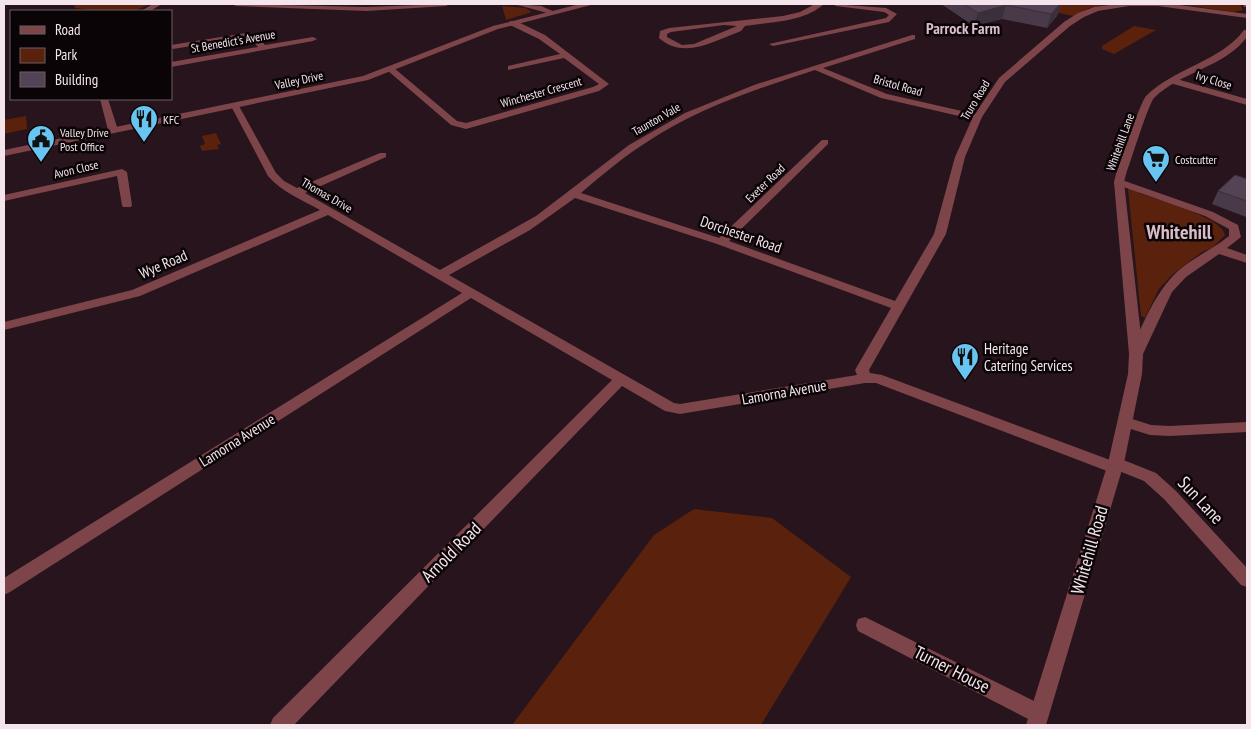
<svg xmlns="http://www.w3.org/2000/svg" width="1251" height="729" viewBox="0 0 1251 729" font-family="'PT Sans Narrow',sans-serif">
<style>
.green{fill:#5a210c}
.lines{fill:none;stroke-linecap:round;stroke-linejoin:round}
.minor{fill:#7d454a;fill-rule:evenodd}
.tertiary{fill:#7d454a;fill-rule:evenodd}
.wall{fill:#483a48}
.shaded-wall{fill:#3b2f3b}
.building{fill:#544354;stroke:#3b2f3b}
.labels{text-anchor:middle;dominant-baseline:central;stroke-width:5;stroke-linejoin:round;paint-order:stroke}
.far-street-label{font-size:12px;fill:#f3e5eb;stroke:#0b0407}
.far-poi-label{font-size:12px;fill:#f3e5eb;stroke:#0b0407;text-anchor:start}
.street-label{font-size:15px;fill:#f3e5eb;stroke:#0b0407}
.poi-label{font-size:15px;fill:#f3e5eb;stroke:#0b0407;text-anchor:start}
.far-district-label{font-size:16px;font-weight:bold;fill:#d9bec9;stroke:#0b0407}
.near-street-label{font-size:18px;fill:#f3e5eb;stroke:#0b0407}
.district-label{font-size:20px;font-weight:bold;fill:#d9bec9;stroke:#0b0407}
</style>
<rect width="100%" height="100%" fill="#27141d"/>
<path class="green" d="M74 4H150C128 17 99 11 75 8Z
M1016 4H1112L1089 8 1073 16Z
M1179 4H1240L1243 10 1234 12Z
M502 6 525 8 532 12 506 20Z
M1134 26 1156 30 1114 54 1102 49V46Z
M26 116 27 129 4 134V120Z
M216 133 221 144 217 145 219 149 202 151 200 146 205 144 202 136Z
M1128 189H1134L1139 193C1156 200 1223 217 1225 235L1212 248 1202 252 1172 275 1159 289 1145 318 1141 316Z
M694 509 772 518 851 577 761 725H512L654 535Z"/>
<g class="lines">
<path class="minor" d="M153 4H162L150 11H141Z
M232 4 367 7 450 4 446 6 367 11 236 6Z
M514 4 541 6 555 12 551 14Z
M815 4H824C804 22 771 22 745 26L741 31C714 41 684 60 659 38L660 31 669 28 783 16 800 12ZM724 25 737 26 694 44 682 45 667 37V34L671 32Z
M833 4 886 8 897 14 889 22 773 46 769 44 886 18 889 15 884 12 836 6Z
M1117 4H1172L1247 14V18L1158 6H1129L1098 11 1084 17 1070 26 1005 82 982 117 965 157 946 234 869 370 870 373 882 375 1110 460 1116 457 1156 473 1176 491 1247 568V587L1241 585 1164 499 1144 481 1119 471 1113 473 1107 471 876 383H865L680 414 665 411 622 386 294 725H270L273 718 612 380 471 298 10 592 4 595V578L462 293 328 215 140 296 4 330V322L132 290 320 210C302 200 282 192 268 176L231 106 232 104 235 103 239 106 276 173 284 181 297 188 380 153H386V157L305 193 440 270 536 216 629 145 685 113 754 85 912 35H915V39L823 68 887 94 975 114 999 78 1064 22 1078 13 1094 7ZM815 70 881 98 972 119 955 157 934 234 895 301 729 241 828 144V140H822L719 238 581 193C602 175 623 157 647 142 698 108 757 89 815 70ZM575 198 717 244 891 308 855 370 857 375 680 404 674 403 449 275 530 230Z
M510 21H516L545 35 609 84 599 91 466 129 451 125 387 70 394 68 457 121 466 123 593 87 599 84 564 58 508 70V66L560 54 539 39 510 25Z
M246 33 257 35 265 45 313 37 317 39 313 41 171 67V62L258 47 251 39 246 37 173 49 171 45Z
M1173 78 1247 99V105L1170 83V79Z
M100 99H108L118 130 116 132H110L108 130Z
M122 169 127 172 132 205 131 207H123L122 205 117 176 4 201V195Z
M1119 179 1213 212 1238 225 1241 237 1227 248 1247 255V263L1219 254 1186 277 1172 292 1143 354 1141 357H1131L1129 354C1143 325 1154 293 1178 271 1194 257 1213 249 1229 236V229L1205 216 1115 184 1114 182Z
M1126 417 1151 425 1170 426 1247 422V432L1170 436 1150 435 1121 426 1119 422 1121 418Z
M865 617 1046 707 1049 714 1046 721 1039 724 1032 721 858 631 856 625 858 619Z"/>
<path class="tertiary" d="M580 4H595L498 29 368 80 4 156V150L363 76 493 26Z
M1243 4H1247V7H1244Z
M1244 30H1247V37C1225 67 1180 72 1154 98 1148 105 1131 161 1126 174L1124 182 1143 354 1142 374 1124 463 1046 725H1026L1108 463 1128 374 1129 354 1114 182 1116 174C1121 161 1140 103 1146 96 1174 68 1220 62 1244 30Z"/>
</g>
<path class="wall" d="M941 4H1061L1057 16 1047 28 1002 19 974 26Z
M1247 179V216L1246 217 1212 204 1218 191Z"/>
<path class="shaded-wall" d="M1060 4H1061L1057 16 1047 28 1051 14Z
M1006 5 1002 19 974 26 978 13Z"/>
<path class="building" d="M964 4H1060L1051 14 1006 5 978 13Z
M1235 175 1247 179V201L1218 191Z"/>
<defs>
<symbol id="restaurant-pin" viewBox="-11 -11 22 30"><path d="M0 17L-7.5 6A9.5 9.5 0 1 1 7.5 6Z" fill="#68c4f0" stroke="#0b0407"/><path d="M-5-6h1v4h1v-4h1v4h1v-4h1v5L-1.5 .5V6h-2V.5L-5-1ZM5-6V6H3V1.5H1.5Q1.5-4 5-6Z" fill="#111"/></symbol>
<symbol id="civic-pin" viewBox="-11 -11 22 30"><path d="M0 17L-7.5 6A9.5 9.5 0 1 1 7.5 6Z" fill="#68c4f0" stroke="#0b0407"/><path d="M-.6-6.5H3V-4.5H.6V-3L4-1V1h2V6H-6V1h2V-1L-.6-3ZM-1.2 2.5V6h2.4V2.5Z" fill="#111"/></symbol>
<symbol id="supermarket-pin" viewBox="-11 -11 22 30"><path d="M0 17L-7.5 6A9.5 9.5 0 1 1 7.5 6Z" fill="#68c4f0" stroke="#0b0407"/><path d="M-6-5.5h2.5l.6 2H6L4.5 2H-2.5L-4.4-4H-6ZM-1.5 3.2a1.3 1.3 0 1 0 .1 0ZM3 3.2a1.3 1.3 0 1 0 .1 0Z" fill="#111"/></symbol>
</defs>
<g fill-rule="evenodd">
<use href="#restaurant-pin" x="128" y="103" width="32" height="43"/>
<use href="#civic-pin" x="25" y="123" width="32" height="43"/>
<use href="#supermarket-pin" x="1140" y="143" width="32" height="43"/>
<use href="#restaurant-pin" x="949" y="341" width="32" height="43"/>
</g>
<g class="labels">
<g class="far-street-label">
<text transform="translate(233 41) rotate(-10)">St Benedict's Avenue</text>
<text transform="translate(299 80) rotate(-12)">Valley Drive</text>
<text transform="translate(1214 80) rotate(17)">Ivy Close</text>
<text transform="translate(898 85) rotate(16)">Bristol Road</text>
<text transform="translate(541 92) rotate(-16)">Winchester Crescent</text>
<text transform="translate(975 100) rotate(-59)">Truro Road</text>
<text transform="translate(656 119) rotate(-30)">Taunton Vale</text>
<text transform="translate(1120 142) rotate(-70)">Whitehill Lane</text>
<text transform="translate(76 169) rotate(-13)">Avon Close</text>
<text transform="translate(765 183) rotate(-44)">Exeter Road</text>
<text transform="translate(327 195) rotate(30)">Thomas Drive</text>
</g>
<g class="far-poi-label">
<text x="163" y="119">KFC</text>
<text x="60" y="132">Valley Drive<tspan x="60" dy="14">Post Office</tspan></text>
<text x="1175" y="159">Costcutter</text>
</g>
<g class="street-label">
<text transform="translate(741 234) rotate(19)">Dorchester Road</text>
<text transform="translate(163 264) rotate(-23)">Wye Road</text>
<text transform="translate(784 392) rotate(-10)">Lamorna Avenue</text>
<text transform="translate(237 440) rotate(-32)">Lamorna Avenue</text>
</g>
<g class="poi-label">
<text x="984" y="348">Heritage<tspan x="984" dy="17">Catering Services</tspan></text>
</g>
<g class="far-district-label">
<text x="963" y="28">Parrock Farm</text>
</g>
<g class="near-street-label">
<text transform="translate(1201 500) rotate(47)">Sun Lane</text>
<text transform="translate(1089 550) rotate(-74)">Whitehill Road</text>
<text transform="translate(451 552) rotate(-45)">Arnold Road</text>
<text transform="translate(952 669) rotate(27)">Turner House</text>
</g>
<g class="district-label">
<text x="1179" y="232">Whitehill</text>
</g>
</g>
<rect width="1251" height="729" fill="none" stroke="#f3e5eb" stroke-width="10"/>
<rect x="10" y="10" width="162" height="90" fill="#0b0407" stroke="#685e62"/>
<rect x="20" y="26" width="25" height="8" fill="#7d454a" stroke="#685e62"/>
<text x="55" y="35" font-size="15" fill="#f3e5eb">Road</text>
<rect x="20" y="48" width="25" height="15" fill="#5a210c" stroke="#685e62"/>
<text x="55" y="60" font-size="15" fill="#f3e5eb">Park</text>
<rect x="20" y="72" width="25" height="15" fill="#544354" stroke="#685e62"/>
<text x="55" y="85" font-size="15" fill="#f3e5eb">Building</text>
</svg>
